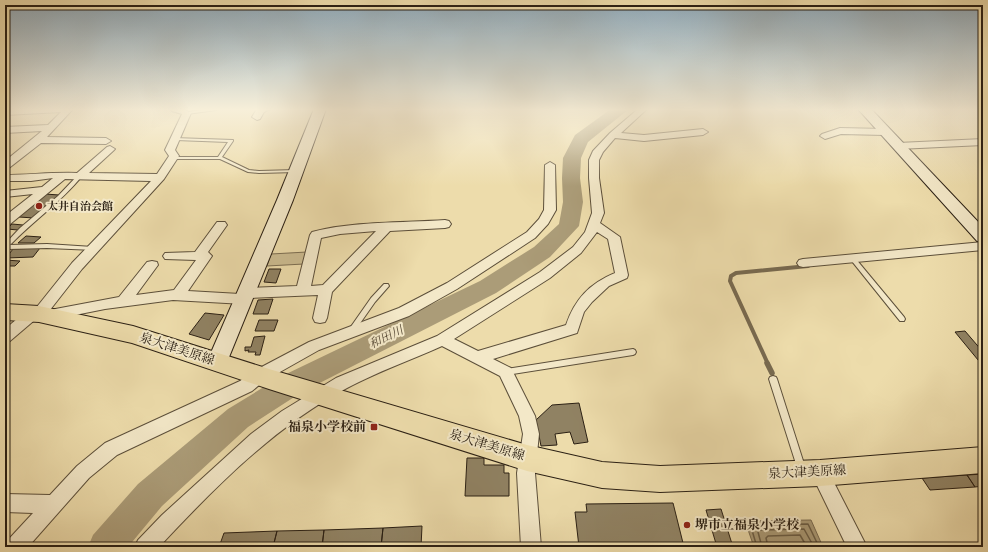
<svg xmlns="http://www.w3.org/2000/svg" width="988" height="552" viewBox="0 0 988 552" font-family="'IM FELL Great Primer','Noto Serif JP',serif">
<style>
.green{fill:#ccbc91;stroke:#7c6e52}
.water{fill:#ab9c78;stroke:#786a50}
.lines{fill:none;stroke-linecap:round;stroke-linejoin:round}
.shore{stroke:#6b5e46;stroke-width:1.5}
.stream-far1{stroke:#786a50;stroke-width:4}
.stream{stroke:#786a50;stroke-width:5.5}
.river{fill:#ab9c78;fill-rule:evenodd}
.building{fill:#908263;stroke:#2b2014}
.lane-casing{stroke:#5c4f3a;stroke-width:2}
.street-casing{stroke:#5c4f3a;stroke-width:2}
.secondary-casing{stroke:#2b2014;stroke-width:2}
.primary-casing{stroke:#2b2014;stroke-width:2}
.lane{fill:#f3e8c8;fill-rule:evenodd}
.street{fill:#f3e8c8;fill-rule:evenodd}
.secondary{fill:#f3e8c8;fill-rule:evenodd}
.primary{fill:#eddcab;fill-rule:evenodd}
.poi-dot{fill:#8f2418;stroke:#f3e8c8;stroke-width:1.5}
.labels{text-anchor:middle;dominant-baseline:central;stroke-width:4;stroke-linejoin:round;paint-order:stroke}
.poi-label{font-size:11px;font-weight:bold;fill:#2b2014;stroke:#f3e8c8;text-anchor:start}
.water-label{font-size:12px;font-style:italic;fill:#584b37;stroke:#f3e8c8}
.near-street-label{font-size:13px;fill:#2b2014;stroke:#f3e8c8}
.near-poi-label{font-size:13px;font-weight:bold;fill:#2b2014;stroke:#f3e8c8;text-anchor:end}
</style>
<rect width="100%" height="100%" fill="#eddcab"/>
<filter id="stains"><feTurbulence type="fractalNoise" baseFrequency=".005" numOctaves="4"/><feColorMatrix values="0 0 0 0 .2 0 0 0 0 .09 0 0 0 0 .02 0 0 0 .5 -.17"/></filter>
<radialGradient id="worn" r=".72"><stop offset=".6" stop-color="#630" stop-opacity="0"/><stop offset="1" stop-color="#630" stop-opacity=".3"/></radialGradient>
<path class="green" d="M307 252 304 264 267 266 271 254Z"/>
<path class="water" d="M811 520 823 547H754L745 521Z"/>
<g class="lines">
<path class="shore" d="M757 547 751 527 752 525 808 524 819 547
M762 547 758 532 759 530 804 529 814 547
M768 547 766 538 768 536 800 535 807 547"/>
<path class="stream-far1" d="M768 364 730 281 731 276 736 273 808 266"/>
<path class="stream" d="M767 363 772 373"/>
<path class="river" d="M611 109H629L588 142 581 158 580 178 583 202 579 226 550 257 496 293 302 392 248 427 162 506 128 547H88L93 535 138 484 228 409 282 376 480 281 534 247 559 224 563 202 562 178 563 158 575 135Z"/>
</g>
<path class="building" d="M45 194 59 195 34 218 19 217Z
M12 224 23 225 18 230 7 229Z
M26 236 41 237 34 243H18Z
M40 248 33 257 6 258 13 249Z
M5 260 20 261 15 266H5Z
M269 269H281L276 283 264 282Z
M273 299 268 314H253L258 300Z
M205 313 224 315 209 340 189 334Z
M259 320H278L274 331H255Z
M965 331 983 352V366L955 332Z
M265 336 260 355H255L256 352H248L249 350 245 351V347H251L254 337Z
M579 403 588 442 574 444 570 432 555 434 557 445 541 446 536 420 552 405Z
M467 458H484V465H504V473H509V496H465Z
M983 474V486L975 487 967 475Z
M967 475 975 487 930 490 922 478Z
M673 503 684 547H579L575 512H587L586 504Z
M721 509 733 547H717L706 510Z
M422 526 421 547H381L383 528Z
M383 528 381 547H322L324 530Z
M324 530 322 547H273L277 531Z
M277 531 273 547H219L224 533Z"/>
<g class="lines">
<defs>
<path id="lane" d="M209 109H218L216 110 187 114 185 113 187 112Z
M174 138 233 140V141L222 157 249 170 259 171 296 170 298 171 296 172 259 173 248 172 220 159H170V157H218L228 142 176 140 174 139Z
M78 175H80L82 176C61 202 33 221 10 245L47 244 93 247 95 248 96 249 95 250 47 248 8 249 7 251 5 252V244L20 228 58 196Z
M853 257 855 258 904 317 905 319 904 321H900L851 260 850 259 851 258Z
M384 284H388L389 286 375 302 354 332H350L349 330 350 328 371 298Z
M633 349 635 350 636 352 635 354 633 355 506 375 503 374 502 372 503 370 506 369Z
M773 376 776 377 777 379 805 467 804 470 801 471 798 470 797 467 769 379 770 377Z"/>
<path id="street" d="M5 109H73L47 137 106 138 111 141 106 144 41 143 9 168 5 169V161L42 131 5 133V127L48 125 61 112 5 115Z
M171 109H183L191 113 175 150 179 156 164 179 82 269 50 310 119 297 147 262 152 261 157 262 158 265 136 295 174 290 196 260 165 259 163 256 165 253 195 252 217 222H225L227 225 208 252 212 256 188 291 240 294 241 290 246 288 297 286 310 235 312 232C354 221 401 223 445 220L449 221 451 224 449 227 445 228 390 231 332 292 327 318 325 322 320 323 315 322 313 318 318 295 250 298 249 302 244 304 173 300 105 309 50 320 44 317 37 318 10 341 5 343V329L29 309 36 308 72 263 151 181 65 179 9 225 5 226V216L33 194 5 197V191L42 187 53 178 31 181H5V175C29 175 53 172 77 173L107 147 110 146 115 149 113 151 89 173 157 174 169 156 165 150 182 114 172 111ZM376 231 323 285 311 286 321 238 340 234Z
M257 109H270L264 112 260 119 257 120 252 117Z
M638 109H647L621 133 644 135 703 129 708 132 703 135 644 141 615 138 603 152 599 160V178L604 213 600 223 620 237 628 275 627 278 609 286 592 302 584 312 577 333 493 359 511 368 535 416 539 434 535 473 541 547H521L517 473 523 434 519 416 500 376 442 346C411 360 377 372 347 388 275 426 214 488 159 547H135L138 540 162 515 251 434 282 411 336 378 437 336 540 272 573 247 585 232 592 213 589 178V160L593 151 610 133ZM597 232 608 239 615 273C589 284 575 299 566 325L478 351 454 339 550 278 581 253Z
M840 128 885 129 890 132 885 135 841 134 825 139 820 136 822 134Z
M983 139V145L898 149 893 146 898 143Z
M550 162 555 165 556 210 548 224 535 238 457 289 409 316 319 350 264 381 252 391 117 455 89 478 28 547H5L8 540 33 513 5 512V494L50 495 77 466 105 443 240 381 254 371 309 342 399 308 447 283 527 232 539 219 544 210 545 165Z
M983 242V250L803 267 799 266 797 263 799 260 803 259Z
M820 464 826 467 867 547H847L811 473 814 467Z"/>
<path id="secondary" d="M314 109H326L293 200 227 362 224 368 217 370 210 368 207 362 277 200Z
M858 109H871L983 227V242L977 241Z"/>
<path id="primary" d="M5 304 39 306 133 326 269 369 527 445 602 462 660 466 820 460 983 447V473L820 486 660 492 602 488 527 471 269 389 132 343 39 322 5 320Z"/>
</defs>
<use href="#lane" class="lane-casing"/>
<use href="#street" class="street-casing"/>
<use href="#secondary" class="secondary-casing"/>
<use href="#primary" class="primary-casing"/>
<use href="#lane" class="lane"/>
<use href="#street" class="street"/>
<use href="#secondary" class="secondary"/>
<use href="#primary" class="primary"/>
</g>
<linearGradient id="sky" x2="0" y2="1"><stop stop-color="#8faabb"/><stop offset="0.59" stop-color="#f7efd9"/><stop offset="1" stop-color="#f7efd9" stop-opacity="0"/></linearGradient>
<rect width="988" height="186" fill="url(#sky)"/>
<g class="poi-dot">
<circle cx="39" cy="206" r="4"/>
<rect x="370" y="423" width="8" height="8" rx="2"/>
<circle cx="687" cy="525" r="4"/>
</g>
<g class="labels">
<g class="poi-label">
<text x="47" y="206">太井自治会館</text>
</g>
<g class="water-label">
<text transform="translate(386 337) rotate(-26)">和田川</text>
</g>
<g class="near-street-label">
<text transform="translate(177 349) rotate(18)">泉大津美原線</text>
<text transform="translate(487 445) rotate(17)">泉大津美原線</text>
<text transform="translate(807 472) rotate(-3)">泉大津美原線</text>
</g>
<g class="near-poi-label">
<text x="366" y="427">福泉小学校前</text>
<text x="695" y="525" text-anchor="start">堺市立福泉小学校</text>
</g>
</g>
<rect width="988" height="552" fill="none" stroke="#eddcab" stroke-width="20"/>
<rect x="6" y="6" width="976" height="540" fill="none" stroke="#2b2014" stroke-width="2"/>
<rect x="10" y="10" width="968" height="532" fill="none" stroke="#2b2014"/>
<rect width="100%" height="100%" filter="url(#stains)"/>
<rect width="100%" height="100%" fill="url(#worn)"/>
</svg>
